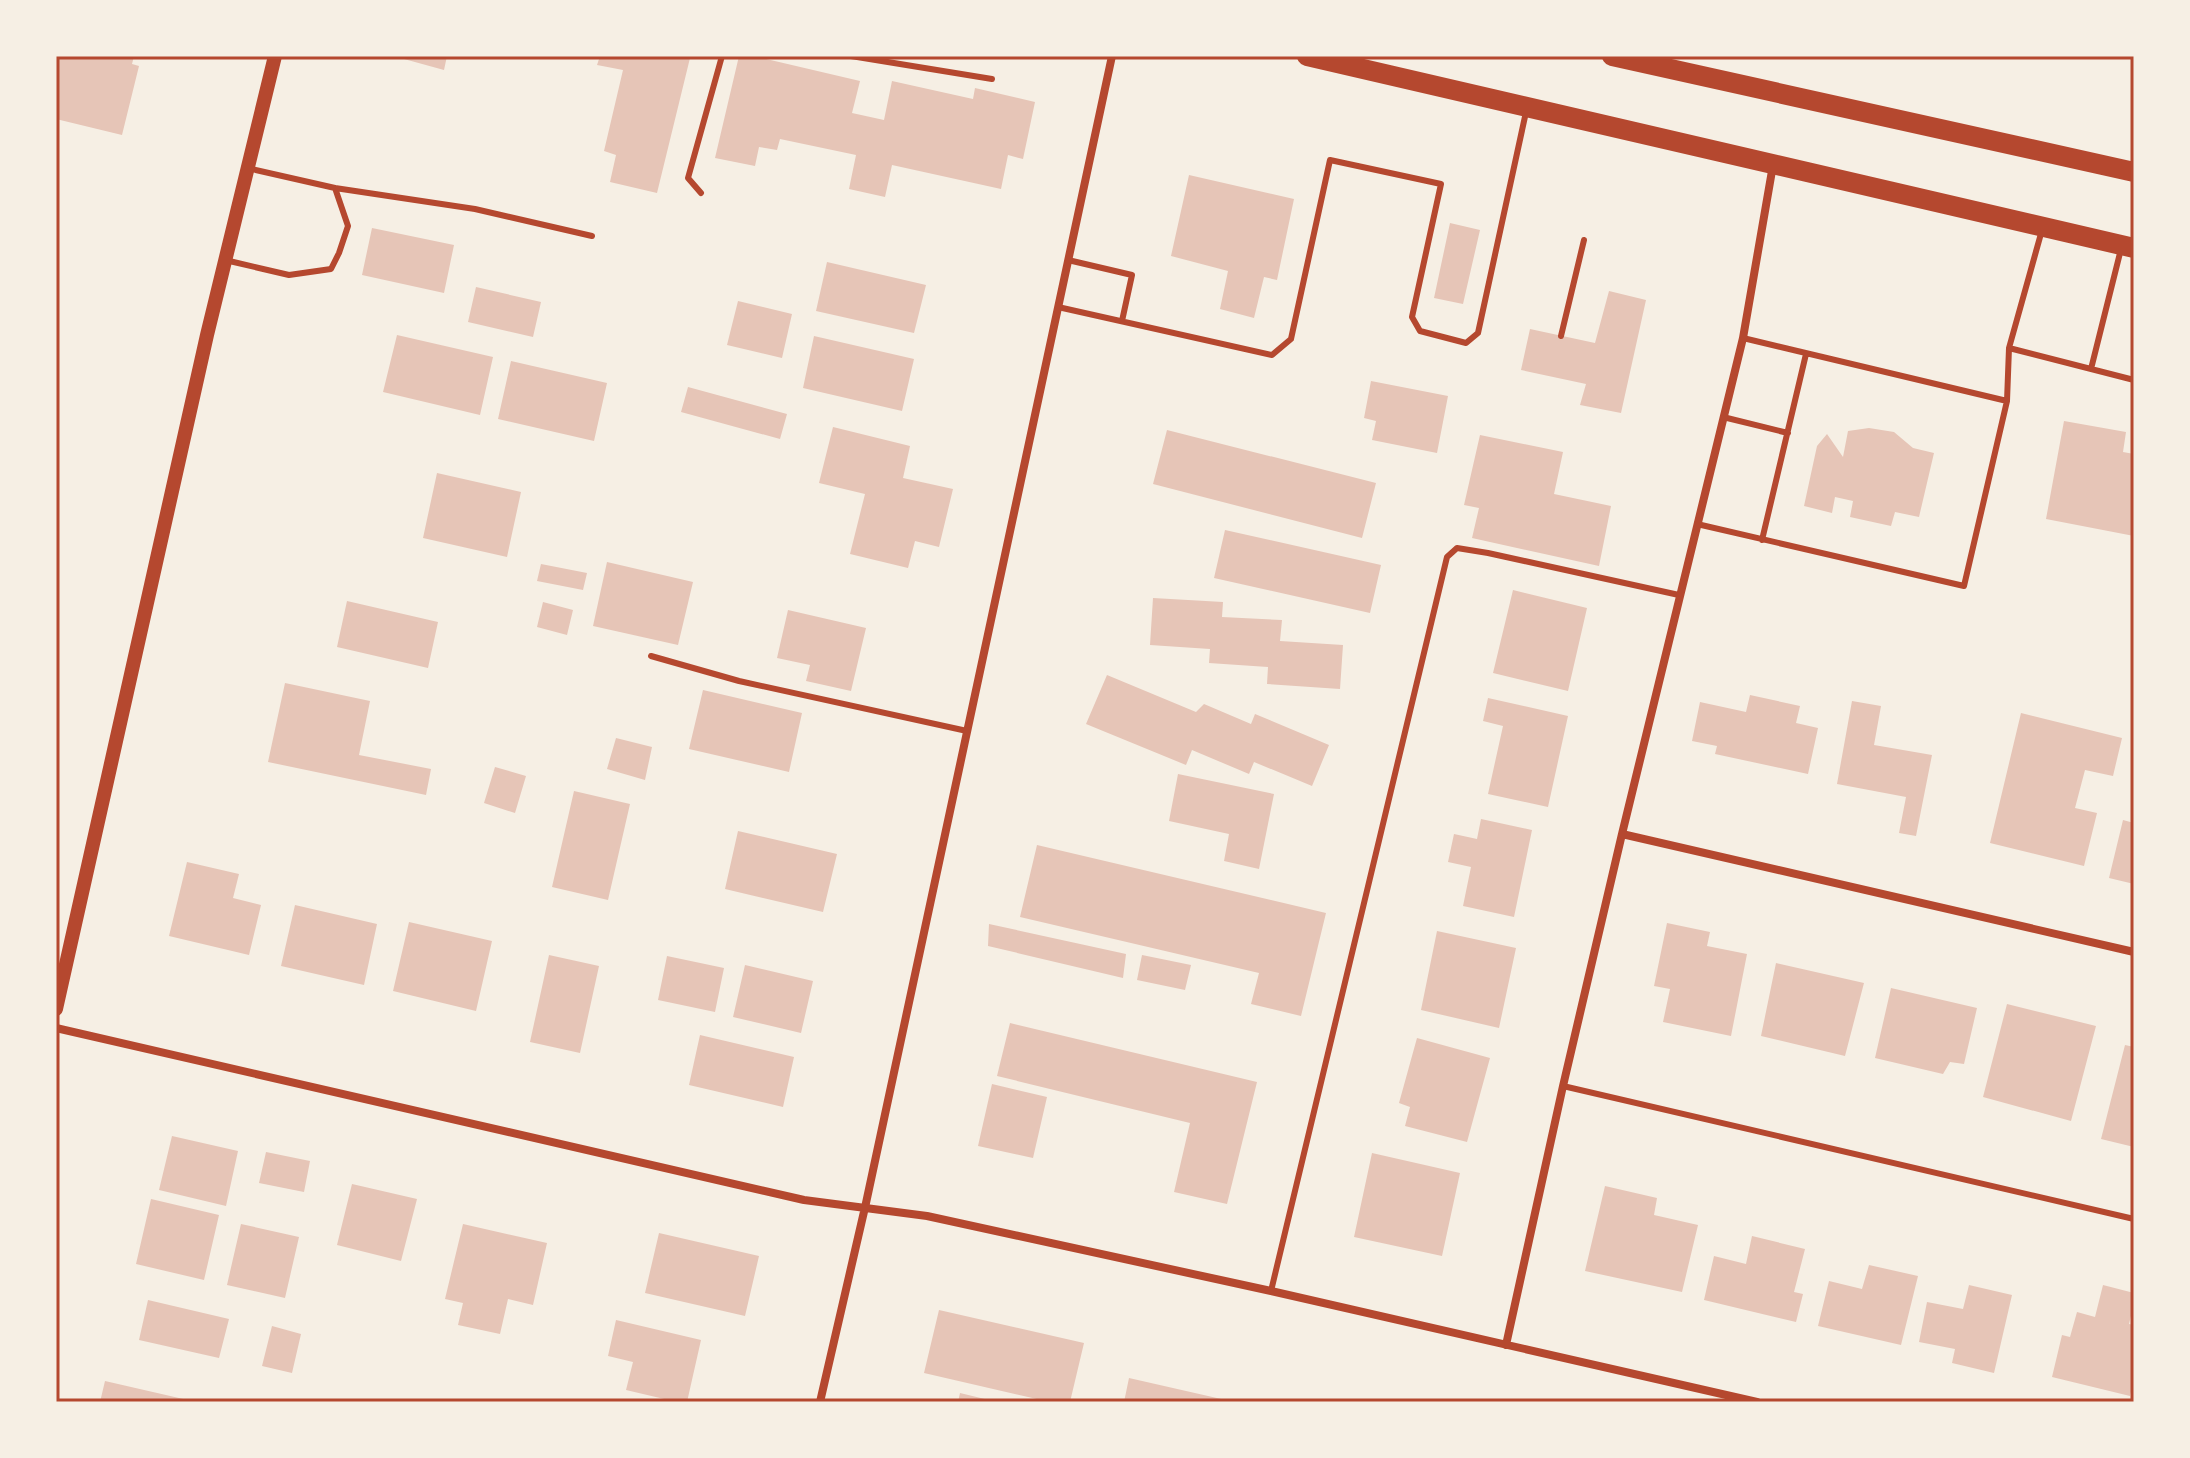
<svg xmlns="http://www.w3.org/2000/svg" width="2190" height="1458" viewBox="0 0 2190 1458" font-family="'Open Sans',sans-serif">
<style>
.building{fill:#e6c5b7}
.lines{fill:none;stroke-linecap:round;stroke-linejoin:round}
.service{stroke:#b5482f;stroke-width:6}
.minor{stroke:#b5482f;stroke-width:8}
.tertiary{stroke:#b5482f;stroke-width:14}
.primary{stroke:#b5482f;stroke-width:20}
.neatline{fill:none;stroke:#b5482f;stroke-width:3}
</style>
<rect width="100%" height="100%" fill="#f6efe4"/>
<path class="building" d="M56 56H134L132 64 139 66 122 135 56 119Z
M404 56H447L444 70 404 59Z
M600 56H682L690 58 657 193 610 182 616 155 604 151 623 70 597 65Z
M739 56H753L860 81 852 113 884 120 892 81 973 99 975 88 1035 102 1023 159 1008 155 1001 189 892 165 885 197 849 189 856 155 780 139 777 150 759 147 755 166 715 158Z
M1189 175 1294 199 1277 280 1264 277 1254 318 1220 309 1228 271 1171 256Z
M1450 223 1480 230 1463 304 1434 298Z
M372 228 454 245 444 293 362 275Z
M827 262 926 285 914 333 816 311Z
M476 287 541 302 533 337 468 322Z
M1609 291 1646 300 1621 413 1580 405 1586 384 1521 370 1530 329 1595 343Z
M738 301 792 314 782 358 727 345Z
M397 335 493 357 480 415 383 392Z
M814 336 914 359 902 411 803 388Z
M511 361 607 383 594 441 498 419Z
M1371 381 1448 396 1437 453 1372 440 1376 421 1364 418Z
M688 387 787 414 780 439 681 412Z
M2064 421 2126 432 2123 452 2134 454V536L2046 519Z
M833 427 910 446 903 478 953 489 939 547 915 541 908 568 850 554 865 494 819 483Z
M1869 428 1894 432 1913 448 1934 453 1919 517 1895 512 1891 526 1850 517 1853 501 1835 497 1832 513 1804 506 1817 446 1827 434 1843 457 1848 431Z
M1167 430 1376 483 1362 538 1153 484Z
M1480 435 1563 452 1554 494 1611 506 1599 566 1472 538 1479 508 1464 505Z
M437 473 521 492 507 557 423 538Z
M1225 530 1381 565 1370 613 1214 578Z
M607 562 693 582 678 645 593 626Z
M541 564 587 573 583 590 537 581Z
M1513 590 1587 608 1568 691 1493 673Z
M1153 598 1223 602 1222 617 1282 620 1280 641 1343 645 1340 689 1267 684 1268 667 1209 663 1210 649 1150 645Z
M347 601 438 622 428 668 337 647Z
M543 602 573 610 567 635 537 627Z
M788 610 866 628 851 691 806 681 810 665 777 658Z
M1107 675 1196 712 1204 704 1251 724 1255 714 1329 745 1312 786 1254 762 1249 774 1192 750 1186 765 1086 724Z
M285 683 370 701 359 755 431 769 426 795 268 762Z
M703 690 802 713 789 772 689 749Z
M1750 695 1800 706 1796 723 1818 728 1808 774 1715 754 1717 746 1692 741 1700 702 1746 712Z
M1488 698 1568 716 1548 807 1488 794 1503 726 1483 721Z
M1852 701 1881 706 1874 745 1932 755 1916 836 1899 833 1906 797 1837 784Z
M2021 713 2122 738 2113 776 2085 770 2075 808 2097 813 2084 866 1990 843Z
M616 738 652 747 645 780 607 769Z
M495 767 526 776 515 813 484 803Z
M1178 774 1274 794 1259 869 1224 861 1229 834 1169 821Z
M574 791 630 804 608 900 552 887Z
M1481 819 1532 830 1514 917 1463 906 1471 867 1448 862 1454 834 1477 839Z
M2123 820 2134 823V884L2109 878Z
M738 831 837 854 823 912 725 889Z
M1037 845 1326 913 1301 1016 1251 1004 1259 973 1020 917Z
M187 862 239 874 233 898 261 905 249 955 169 936Z
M295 905 377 924 364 985 281 966Z
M409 922 492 941 476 1011 393 991Z
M1667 923 1710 932 1707 946 1747 954 1731 1036 1663 1022 1670 989 1654 986Z
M989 924 1126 954 1123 978 988 946Z
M1437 931 1516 948 1499 1028 1421 1010Z
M549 955 599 966 580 1053 530 1042Z
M1142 955 1191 965 1185 990 1137 980Z
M667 956 724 968 715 1012 658 1000Z
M1776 963 1864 983 1845 1056 1761 1036Z
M745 965 813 981 801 1033 733 1017Z
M1891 988 1977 1008 1964 1064 1950 1062 1943 1074 1875 1058Z
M2007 1004 2096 1026 2071 1121 1983 1097Z
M1010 1023 1257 1082 1227 1204 1174 1192 1190 1123 997 1076Z
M700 1035 794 1057 783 1107 689 1085Z
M1417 1038 1490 1058 1467 1142 1405 1126 1410 1107 1399 1103Z
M2125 1045 2134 1047V1147L2101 1139Z
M992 1084 1047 1097 1033 1158 978 1146Z
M172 1136 238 1151 226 1206 159 1190Z
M266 1152 310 1161 304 1192 259 1183Z
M1372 1153 1460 1173 1442 1256 1354 1237Z
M352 1184 417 1199 401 1261 337 1245Z
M1605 1186 1657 1198 1654 1215 1698 1225 1682 1292 1585 1271Z
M151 1199 219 1215 204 1280 136 1264Z
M241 1224 299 1237 285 1298 227 1285Z
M463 1224 547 1243 533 1305 508 1299 500 1334 458 1325 463 1303 445 1299Z
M659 1233 759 1256 745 1316 645 1293Z
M1752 1236 1805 1249 1794 1292 1803 1294 1796 1322 1704 1300 1714 1256 1746 1264Z
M1869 1265 1918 1276 1901 1345 1818 1326 1829 1281 1862 1289Z
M1969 1285 2012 1295 1994 1373 1952 1363 1955 1349 1919 1342 1927 1302 1963 1309Z
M2103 1285 2134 1293V1303L2129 1324 2134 1325V1378L2130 1396 2052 1377 2062 1335 2070 1337 2077 1312 2095 1317Z
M148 1300 229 1319 219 1358 139 1340Z
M939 1310 1084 1343 1070 1402H1050L924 1373Z
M616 1320 701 1340 687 1402H677L626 1390 633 1362 608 1356Z
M272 1326 301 1334 292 1373 262 1366Z
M1129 1378 1230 1401 1229 1402H1124Z
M105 1381 192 1401 191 1402H100Z
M960 1393 993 1401 992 1402H958Z"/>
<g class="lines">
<path class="service" d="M851 56 992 79
M335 188 475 209 592 236
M701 193 688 178 722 56
M225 260 289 275 331 269 339 253 348 226 335 188 247 168
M1068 260 1132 275 1122 321
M1058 307 1272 355 1291 339 1330 160 1441 184 1412 317 1420 331 1466 343 1478 333 1526 112
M1561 336 1584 240
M1743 338 2007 401
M2009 348 2134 380
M2091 369 2121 249
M1723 417 1788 433
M1697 524 1964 586 2007 401 2009 348 2042 230
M1762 540 1806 354
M651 656 739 681 967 731
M1563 1086 2134 1219
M1271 1291 1447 557 1457 548 1488 553 1679 595"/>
<path class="minor" d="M1622 834 2134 952
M56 1028 804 1200 927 1216 1271 1291 1757 1402
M1506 1345 1563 1086 1622 834 1743 338 1773 165
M820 1402 866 1203 1112 56"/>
<path class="tertiary" d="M56 1009 207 335 275 56"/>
<path class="primary" d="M1307 56 2134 248
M1612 56 2134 172"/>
</g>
<rect width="2190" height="1458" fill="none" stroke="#f6efe4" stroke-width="116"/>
<rect x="58" y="58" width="2074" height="1342" class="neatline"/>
</svg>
